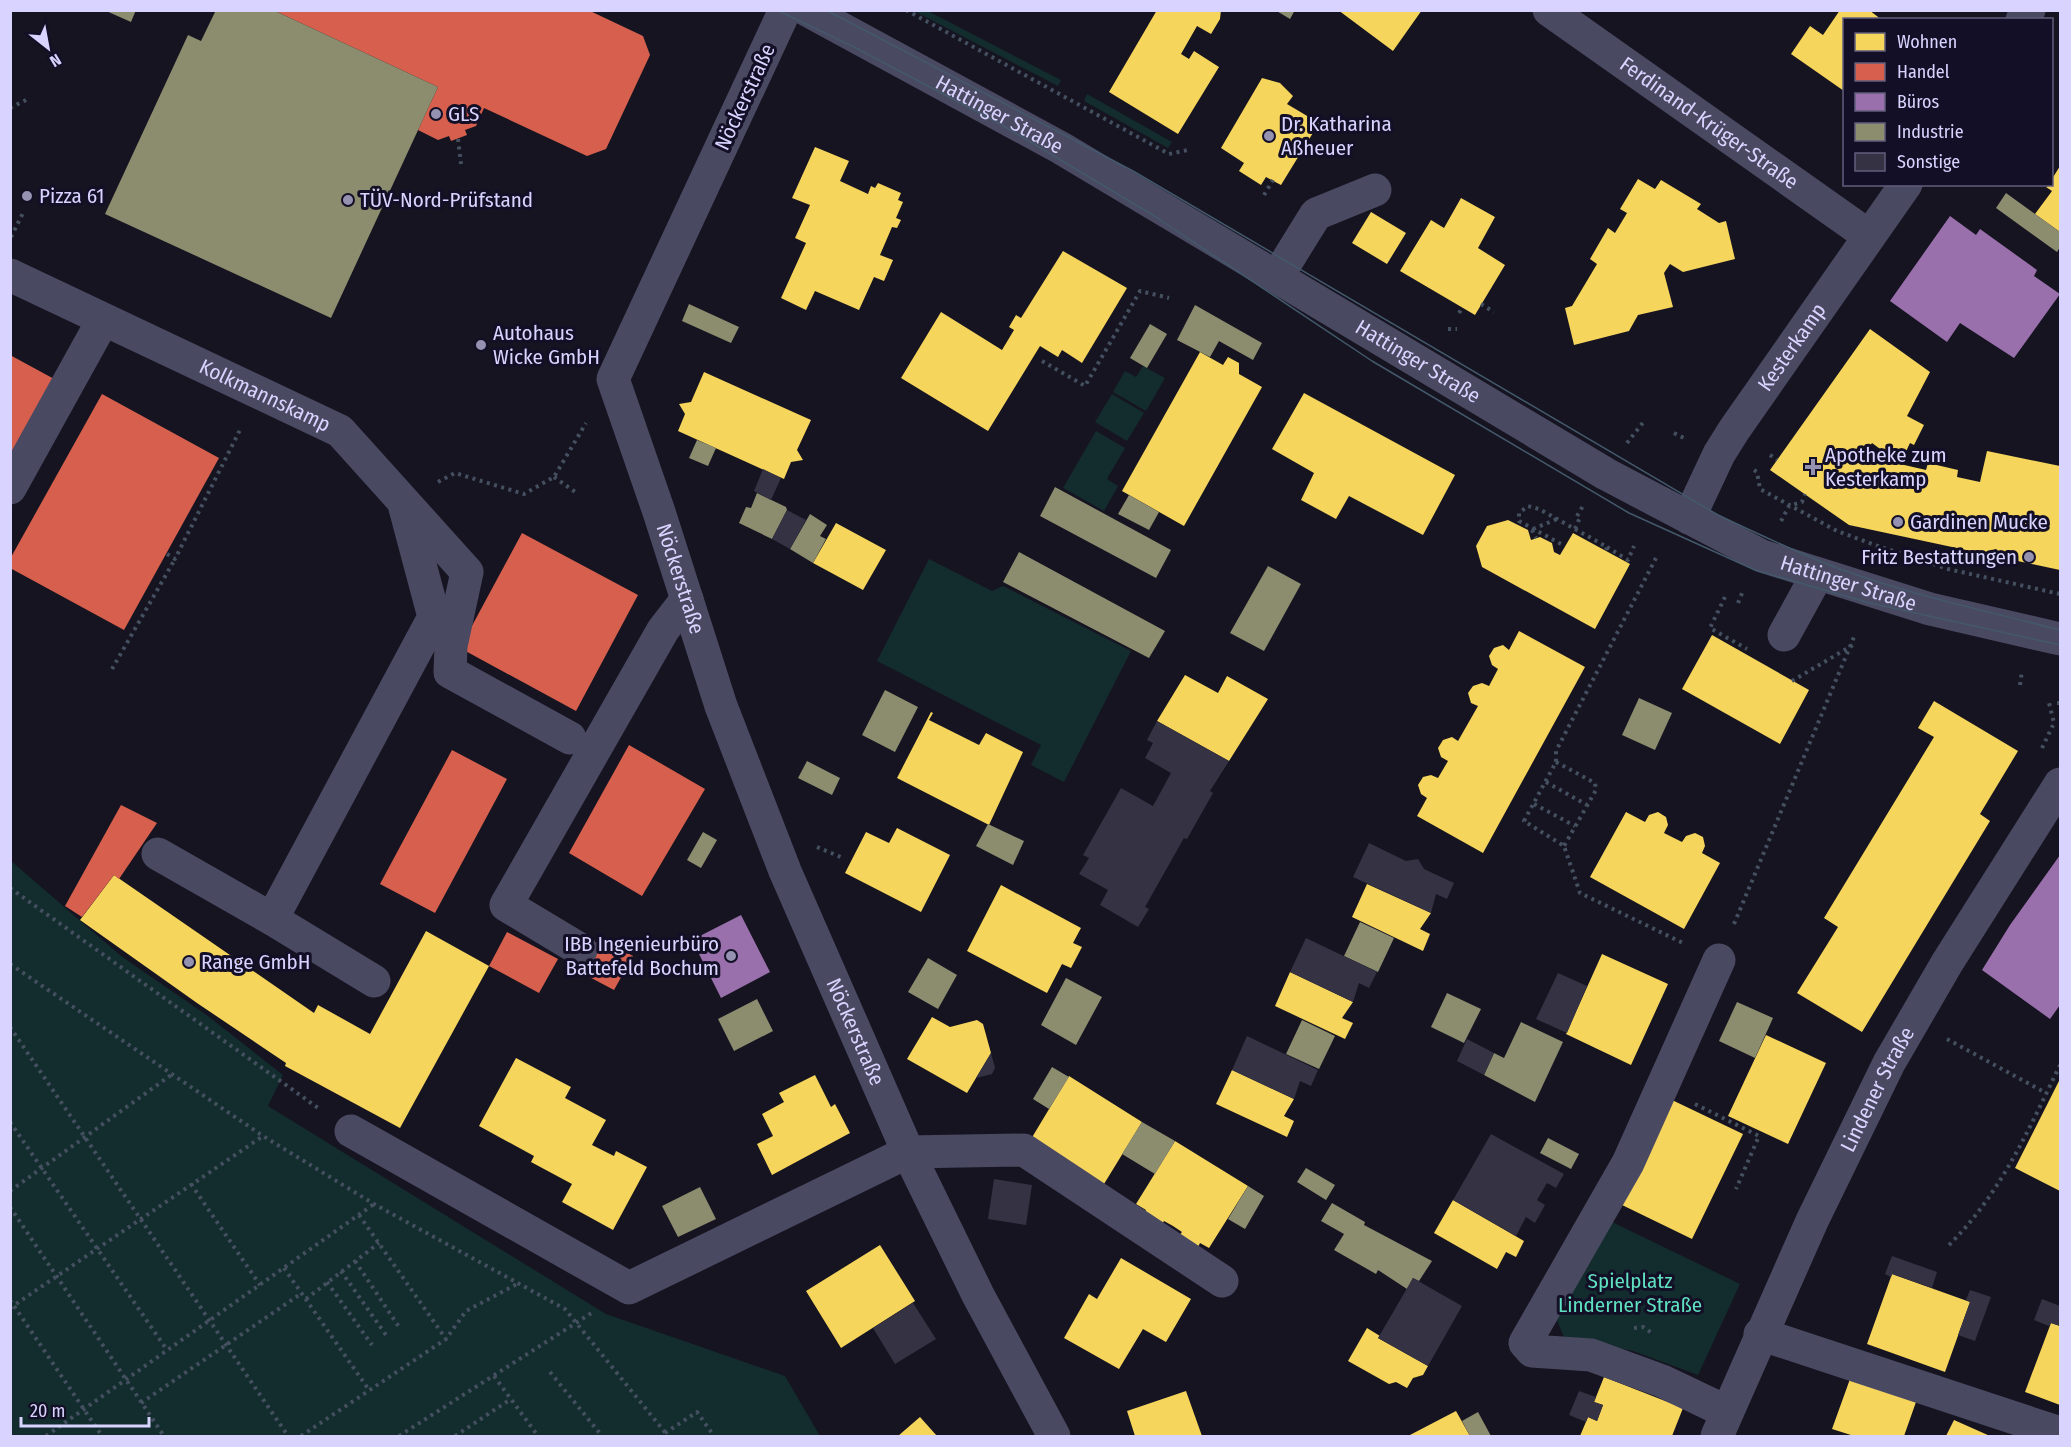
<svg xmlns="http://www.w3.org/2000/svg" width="2071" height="1447" viewBox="0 0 2071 1447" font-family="'Fira Sans Condensed',sans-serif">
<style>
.green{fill:#132c2d}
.homes{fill:#f6d55c;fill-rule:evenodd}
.shops{fill:#d6604d}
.offices{fill:#9970ab}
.industry{fill:#8c8c6e}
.building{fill:#343243}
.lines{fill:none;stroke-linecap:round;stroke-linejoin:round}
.path{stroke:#44505f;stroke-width:4;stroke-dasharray:3 4.5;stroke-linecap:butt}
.minor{stroke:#4a4962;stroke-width:33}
.tram{stroke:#43596b;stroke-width:1.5}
.poi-dot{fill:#9591b1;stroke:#130f26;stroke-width:2}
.labels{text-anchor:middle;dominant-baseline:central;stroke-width:6;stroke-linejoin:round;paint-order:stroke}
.street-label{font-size:21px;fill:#d9d4ff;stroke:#130f26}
.poi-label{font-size:21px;fill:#d9d4ff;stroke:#130f26;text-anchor:start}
.park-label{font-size:21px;fill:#5fe0c0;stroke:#130f26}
</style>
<rect width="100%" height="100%" fill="#161421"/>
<path class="green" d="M914 11H928L1061 80 1058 86Z
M1087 94 1172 142 1168 148 1084 101Z
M1143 366 1165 378 1146 411 1113 392 1125 371 1136 377Z
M1112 394 1144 413 1127 441 1095 422Z
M1096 431 1125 448 1107 479 1118 486 1104 511 1063 488Z
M929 559 992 591 1003 586 1131 651 1064 782 1031 765 1041 745 877 661Z
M10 860 121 956 208 1016 283 1075 268 1106 606 1314 785 1376 820 1436H11Z
M1608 1220 1740 1284 1698 1375 1633 1351 1564 1337 1553 1311Z"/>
<path class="homes" d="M1157 10H1221L1220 19 1211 34 1197 26 1181 54 1189 59 1194 51 1219 67 1178 134 1109 92Z
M1338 10H1422L1393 51Z
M1840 10H1869L1882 20H1844V91L1791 54 1810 26 1823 35Z
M1262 78 1280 83 1293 96 1287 104 1319 123 1281 185 1266 177 1261 185 1239 171 1244 163 1221 148Z
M815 147 849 161 840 181 868 194 871 186 875 188 878 183 901 193 898 200 903 202 896 218 901 220 897 228 892 227 880 255 893 260 884 281 874 277 859 310 815 291 806 310 781 298 806 243 795 238 810 205 792 198Z
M2060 166V232L2035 214 2052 191 2046 187 2052 184V179Z
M1638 179 1655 189 1661 180 1701 204 1697 209 1719 223 1726 221 1735 259 1683 272 1670 264 1664 273 1673 307 1638 315 1629 331 1574 345 1565 308 1572 306 1597 264 1590 259 1608 228 1615 233 1627 213 1620 209Z
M1461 198 1495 217 1478 248 1505 265 1475 315 1400 271 1431 220 1444 228Z
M1371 212 1406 233 1387 264 1352 243Z
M1063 251 1127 288 1082 363 1062 350 1058 357 1040 346 988 431 901 378 941 312 1002 350 1014 330 1009 327 1016 315 1021 318Z
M1870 329 1930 372 1907 416 1924 425 1914 445 1910 443 1900 464 1926 470 1928 463 1958 470 1957 477 1980 482 1987 451 2060 466V570L1849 525 1770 470ZM1872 443 1887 454 1883 460 1867 450Z
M1200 352 1223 365 1228 357 1239 363V374L1262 387 1184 526 1122 491Z
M704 372 811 420 797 450 803 460 791 462 784 479 678 431 685 414 679 404 691 402Z
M1304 393 1455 475 1423 535 1349 496 1336 519 1301 500 1314 473 1272 449Z
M1508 520 1528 530 1531 540 1540 537 1552 543 1554 552 1560 555 1573 533 1630 564 1595 629 1482 567 1476 546 1487 526Z
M836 523 886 550 863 590 813 563Z
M1519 631 1585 667 1483 853 1417 816 1427 798 1421 794 1418 785 1423 777 1431 775 1438 778 1448 761 1441 757 1438 748 1443 740 1452 737 1458 741 1478 706 1471 703 1468 693 1473 686 1482 683 1489 686 1498 669 1492 665 1489 656 1494 648 1503 645 1509 650Z
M1712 635 1809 690 1780 744 1682 689Z
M1185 675 1218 693 1227 676 1268 699 1229 761 1157 721Z
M1934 701 2018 751 1980 814 1990 821 1862 1032 1797 993 1838 927 1824 918 1934 737 1918 728Z
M931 712 933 713 929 720 979 745 986 733 1023 752 989 825 897 778Z
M1626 812 1645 822 1649 815 1658 812 1666 817 1668 825 1664 833 1682 842 1686 836 1695 833 1703 837 1705 846 1702 853 1720 863 1684 929 1590 877Z
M897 828 950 855 921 912 845 873 866 832 889 843Z
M114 875 314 1013 318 1005 370 1034 426 931 489 966 400 1128 285 1066 286 1063 197 1003 80 920Z
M1367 884 1431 913 1420 929 1430 934 1423 951 1352 917Z
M1001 885 1081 928 1073 943 1082 947 1071 968 1062 964 1047 993 967 951Z
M1602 954 1668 984 1631 1065 1566 1034Z
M1290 972 1353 1002 1342 1018 1353 1023 1345 1039 1275 1006Z
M932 1017 950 1027 977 1020 983 1024 991 1053 967 1093 907 1059Z
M1766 1035 1826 1063 1788 1144 1728 1116Z
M516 1058 571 1087 565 1098 606 1120 592 1145 614 1156 616 1151 647 1167 613 1230 562 1202 572 1184 531 1162 534 1156 479 1126Z
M1232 1070 1294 1099 1284 1116 1294 1121 1287 1137 1216 1104Z
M815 1075 831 1107 835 1104 850 1133 772 1175 757 1144 773 1136 762 1114 784 1102 779 1093Z
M1069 1076 1142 1122 1104 1184 1031 1139Z
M2060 1079V1191L2015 1168Z
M1672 1100 1743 1134 1692 1239 1620 1204Z
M1175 1141 1248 1186 1209 1248 1200 1243 1197 1249 1178 1237 1182 1232 1173 1226 1164 1221 1161 1226 1143 1215 1146 1210 1136 1204Z
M1453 1200 1524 1241 1516 1257 1506 1252 1497 1269 1434 1233Z
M880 1245 915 1301 841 1348 806 1291Z
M1121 1258 1191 1299 1166 1342 1143 1329 1119 1369 1064 1338 1089 1294 1097 1299Z
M1892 1274 1970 1302 1945 1372 1867 1344Z
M2051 1323 2060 1326V1405L2025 1392Z
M1367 1328 1380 1336 1378 1338 1428 1366 1423 1375 1413 1378 1407 1388 1396 1382 1389 1384 1348 1361Z
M1604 1377 1683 1408 1672 1436H1580L1588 1417 1597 1421 1603 1405 1594 1402Z
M1850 1379 1916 1402 1904 1436H1854L1832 1429Z
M1186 1391 1202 1436H1135L1127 1411Z
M1456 1411 1470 1436H1408Z
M920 1417 937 1436H898Z
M1954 1420 1990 1436H1946Z"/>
<path class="shops" d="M273 10H588L643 36 650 55 606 149 587 156 484 108 476 126 465 130 467 135 451 141 449 136 438 140 418 130 438 87Z
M10 355 56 380 10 464Z
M102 394 219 458 124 630 10 568V559Z
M522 533 638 595 576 711 460 648Z
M629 745 705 789 642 896 569 853Z
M452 750 507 779 435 913 380 884Z
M121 805 157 823 119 879 114 875 82 917 65 906Z
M507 932 558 959 539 993 489 966Z
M599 938 633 956 614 990 580 972Z"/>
<path class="offices" d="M1950 216 1976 235 1980 229 2037 270 2034 276 2060 294 2014 358 1960 323 1947 342 1890 301Z
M2060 855V1005L2050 1019 1982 970 2010 925Z
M741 915 770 972 721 998 692 940Z"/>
<path class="industry" d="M104 10H136L131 22Z
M216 10H273L438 87 331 318 105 214 188 35 201 41Z
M1275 10H1295L1290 19Z
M2006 193 2060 232V247L2057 252 1996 208Z
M689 304 739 327 731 343 682 321Z
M1195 305 1262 343 1253 360 1219 341 1210 357 1177 340Z
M1150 324 1167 334 1147 368 1130 358Z
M697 440 716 448 708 466 689 458Z
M1055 487 1171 550 1156 578 1040 516Z
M757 493 786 507 787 510 772 539 739 523 746 507 751 508Z
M1129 495 1159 512 1149 530 1118 514Z
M810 514 827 525 820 536 826 539 813 563 790 549Z
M1019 552 1165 631 1149 658 1003 582Z
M1268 566 1301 584 1264 651 1230 633Z
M885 690 918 707 895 752 862 735Z
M1639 698 1672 713 1655 750 1622 735Z
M807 761 840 778 832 795 798 778Z
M988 824 1024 841 1013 865 976 846Z
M703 832 717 840 701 868 687 860Z
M1360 922 1394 938 1378 972 1344 956Z
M928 958 957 975 938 1009 908 992Z
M1066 978 1102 997 1076 1045 1041 1025Z
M1447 993 1481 1009 1464 1043 1431 1027Z
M757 999 773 1031 734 1051 718 1019Z
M1737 1002 1773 1018 1755 1058 1719 1041Z
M1302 1020 1335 1036 1319 1069 1286 1054Z
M1521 1022 1563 1042 1535 1102 1484 1075 1494 1053 1504 1058Z
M1052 1067 1069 1077 1049 1109 1033 1099Z
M1142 1122 1175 1141 1155 1174 1122 1154Z
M1548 1138 1579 1154 1571 1169 1540 1153Z
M1306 1168 1335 1185 1326 1200 1297 1182Z
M1248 1186 1264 1196 1245 1229 1228 1219Z
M700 1187 716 1219 678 1237 662 1206Z
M1332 1203 1365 1222 1364 1225 1432 1261 1419 1281 1413 1278 1407 1289 1378 1270 1376 1274 1334 1250 1344 1234 1321 1221Z
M1478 1412 1491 1436H1470L1462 1421Z"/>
<path class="building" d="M763 469 781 478 771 500 754 491Z
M787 510 806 520 790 549 772 539Z
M1157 721 1229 761 1210 791 1213 793 1187 839 1184 838 1145 907 1149 909 1138 927 1100 905 1108 890 1079 874 1089 858 1083 855 1121 788 1153 806 1171 773 1145 758 1153 743 1147 740Z
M1369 843 1406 861 1418 859 1424 869 1454 883 1447 899 1436 894 1431 913 1353 877Z
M1306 938 1377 972 1369 988 1359 983 1353 1002 1290 972Z
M1558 973 1587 986 1567 1033 1536 1019Z
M1247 1036 1318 1070 1311 1086 1300 1081 1294 1099 1232 1070Z
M1467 1039 1494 1053 1484 1075 1457 1061Z
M991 1053 995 1068 992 1074 976 1078Z
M1491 1134 1564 1174 1556 1188 1547 1183 1537 1200 1545 1205 1535 1223 1526 1217 1516 1236 1453 1200Z
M994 1179 1032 1185 1026 1225 988 1219Z
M1892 1256 1937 1272 1932 1288 1892 1274 1891 1277 1885 1274Z
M1413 1278 1462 1306 1428 1366 1378 1338Z
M1970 1290 1991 1297 1975 1341 1958 1335 1970 1302 1966 1300Z
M2042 1299 2060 1306V1326L2051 1323 2049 1326 2034 1320Z
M913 1303 936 1339 895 1364 873 1328Z
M1579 1391 1596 1397 1594 1402 1603 1405 1597 1421 1588 1417 1586 1422 1569 1415Z"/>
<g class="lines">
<path class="path" d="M906 10 1169 154 1188 150
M10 108 28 99
M458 139 461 164
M1264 195 1273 180
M11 237 23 213
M1481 304 1494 312
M1459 313 1462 308
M1448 329H1457
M1042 361 1085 386 1140 291 1169 298
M1674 433 1684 438
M1627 443 1645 420
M1770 455 1777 460
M1754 470 1757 472 1760 489 1837 531 1875 545 1948 569 2060 594
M554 477 578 494
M438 482 455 473 524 494 554 477 586 423
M1577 516 1583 506
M1781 521 1789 506 1802 502 1805 494
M1533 529 1557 519
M1575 529 1607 547 1606 550
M1532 530 1536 538
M1561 544 1519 521V513L1528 506 1539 509 1575 529 1580 517
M1607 547 1628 560 1634 546
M167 554 175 559 241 428
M1656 558 1556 751V762L1524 821 1564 846 1580 893 1685 944
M1725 597 1710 628 1747 649
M1738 603 1743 591
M112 669 175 559
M1792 681 1853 645
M2020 685 2022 671
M2057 703H2060
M2042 748 2054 723 2048 699
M1556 762 1595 783 1596 790 1564 846
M1546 782 1587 805
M1534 804 1575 826
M817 847 843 858
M10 888 321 1110
M1734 924 1854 637
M10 964 263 1136 374 1204 565 1309 668 1436
M10 1027 288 1436
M1947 1039 2046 1093
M1695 1104 1759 1136 1736 1189
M10 1122 167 1350
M191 1184 260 1285
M10 1191 171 1075
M10 1207 164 1436
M359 1215 446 1339
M1949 1245C2000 1195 2029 1129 2060 1065
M355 1261 399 1327
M284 1268 369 1390
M341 1271 386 1335
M327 1282 372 1345
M306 1299 379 1243
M10 1300 102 1436
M10 1308 263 1136
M1634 1328 1643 1327 1652 1333
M550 1372 602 1436
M494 1376 538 1436
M141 1403 302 1293
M665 1433 697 1412 714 1436
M46 1436 374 1204
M301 1436 446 1339 466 1311 517 1284
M399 1436 593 1312
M455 1436 511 1399"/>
<g class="minor">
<path id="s1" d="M785 10 613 379 659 512 721 706 785 871 908 1152 978 1295 1054 1436"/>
<path id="s2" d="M807 10 1061 148 1606 474 1762 556 1930 609 2060 639"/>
<path id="s3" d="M1549 10 1869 236"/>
<path d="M2022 20 2029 10"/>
<path id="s4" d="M10 275 340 431 467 572 451 646 450 672 570 738"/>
<path d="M1277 277 1316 214 1375 190"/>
<path d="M10 488 103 320"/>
<path id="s5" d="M1689 518 1719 454 1734 430 1906 184"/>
<path d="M1784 635 1817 575"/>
<path d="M158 854 272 919"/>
<path d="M581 950 506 905 663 630 687 599"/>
<path d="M1719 960 1628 1163 1525 1343 1532 1351 1591 1355 1662 1381 1727 1412"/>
<path d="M374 981 272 919 434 617 405 508"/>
<path d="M351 1131 629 1288 908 1152 1024 1150 1222 1281"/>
<path d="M1760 1334 2060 1433"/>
<path id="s6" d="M1717 1436 1812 1221 1889 1063 1947 963 2060 784"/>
</g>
<path class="tram" d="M777 10 854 47 1002 125 1156 217 1372 361 1629 513 1755 570 1870 603 2060 645
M826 10 1133 171 1718 515C1758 534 1798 553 1840 569 1911 595 1987 611 2060 630"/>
</g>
<g class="poi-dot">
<circle cx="436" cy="114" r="6"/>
<circle cx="1269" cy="136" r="6"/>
<circle cx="27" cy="196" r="6"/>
<circle cx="348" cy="200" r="6"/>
<circle cx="481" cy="345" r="6"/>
<path d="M1810 458h6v6h6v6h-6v6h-6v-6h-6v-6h6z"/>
<circle cx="1898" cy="522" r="6"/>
<circle cx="2029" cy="557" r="6"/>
<circle cx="731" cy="956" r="6"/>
<circle cx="189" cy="962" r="6"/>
</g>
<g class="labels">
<g class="street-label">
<text transform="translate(745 97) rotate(-65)">Nöckerstraße</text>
<text stroke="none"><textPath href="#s2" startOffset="219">Hattinger Straße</textPath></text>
<text stroke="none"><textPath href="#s3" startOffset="196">Ferdinand-Krüger-Straße</textPath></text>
<text stroke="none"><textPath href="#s5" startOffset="200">Kesterkamp</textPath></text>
<text stroke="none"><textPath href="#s2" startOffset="705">Hattinger Straße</textPath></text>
<text stroke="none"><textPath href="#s4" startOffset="282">Kolkmannskamp</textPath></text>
<text stroke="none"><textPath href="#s1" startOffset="618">Nöckerstraße</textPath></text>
<text stroke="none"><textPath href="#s2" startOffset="1191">Hattinger Straße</textPath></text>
<text stroke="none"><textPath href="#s1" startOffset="1104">Nöckerstraße</textPath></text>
<text stroke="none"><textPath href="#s6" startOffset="382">Lindener Straße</textPath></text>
</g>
<g class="poi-label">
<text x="448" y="114">GLS</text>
<text x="1281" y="124">Dr. Katharina<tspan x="1281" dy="24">Aßheuer</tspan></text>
<text x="39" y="196">Pizza 61</text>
<text x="360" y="200">TÜV-Nord-Prüfstand</text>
<text x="493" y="333">Autohaus<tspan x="493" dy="24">Wicke GmbH</tspan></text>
<text x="1825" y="455">Apotheke zum<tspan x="1825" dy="24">Kesterkamp</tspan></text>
<text x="1910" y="522">Gardinen Mucke</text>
<text x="2017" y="557" text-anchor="end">Fritz Bestattungen</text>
<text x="719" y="944" text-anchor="end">IBB Ingenieurbüro<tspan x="719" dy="24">Battefeld Bochum</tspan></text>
<text x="201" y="962">Range GmbH</text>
</g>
<g class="park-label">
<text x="1630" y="1281">Spielplatz<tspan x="1630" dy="24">Linderner Straße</tspan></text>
</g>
</g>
<rect width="2071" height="1447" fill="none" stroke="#d9d4ff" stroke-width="24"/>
<rect x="1843" y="18" width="210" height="168" fill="#130f26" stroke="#625e7d" stroke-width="1.5"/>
<rect x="1855" y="33" width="30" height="18" fill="#f6d55c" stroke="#625e7d" stroke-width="1.5"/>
<text x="1897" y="48" font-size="18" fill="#d9d4ff">Wohnen</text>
<rect x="1855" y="63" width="30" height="18" fill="#d6604d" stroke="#625e7d" stroke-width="1.5"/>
<text x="1897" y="78" font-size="18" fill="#d9d4ff">Handel</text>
<rect x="1855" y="93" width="30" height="18" fill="#9970ab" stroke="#625e7d" stroke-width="1.5"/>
<text x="1897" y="108" font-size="18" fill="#d9d4ff">Büros</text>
<rect x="1855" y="123" width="30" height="18" fill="#8c8c6e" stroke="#625e7d" stroke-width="1.5"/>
<text x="1897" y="138" font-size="18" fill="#d9d4ff">Industrie</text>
<rect x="1855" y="153" width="30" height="18" fill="#343243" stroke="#625e7d" stroke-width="1.5"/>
<text x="1897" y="168" font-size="18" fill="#d9d4ff">Sonstige</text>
<g transform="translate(48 48) rotate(149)" stroke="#130f26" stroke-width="4.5" paint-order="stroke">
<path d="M0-4.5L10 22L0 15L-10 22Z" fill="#d9d4ff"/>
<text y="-9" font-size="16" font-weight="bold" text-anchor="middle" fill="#d9d4ff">N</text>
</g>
<path d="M21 1417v9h128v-9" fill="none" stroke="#d9d4ff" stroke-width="3"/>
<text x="30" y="1417" font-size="18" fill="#d9d4ff" stroke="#130f26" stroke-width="4.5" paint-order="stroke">20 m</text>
</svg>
